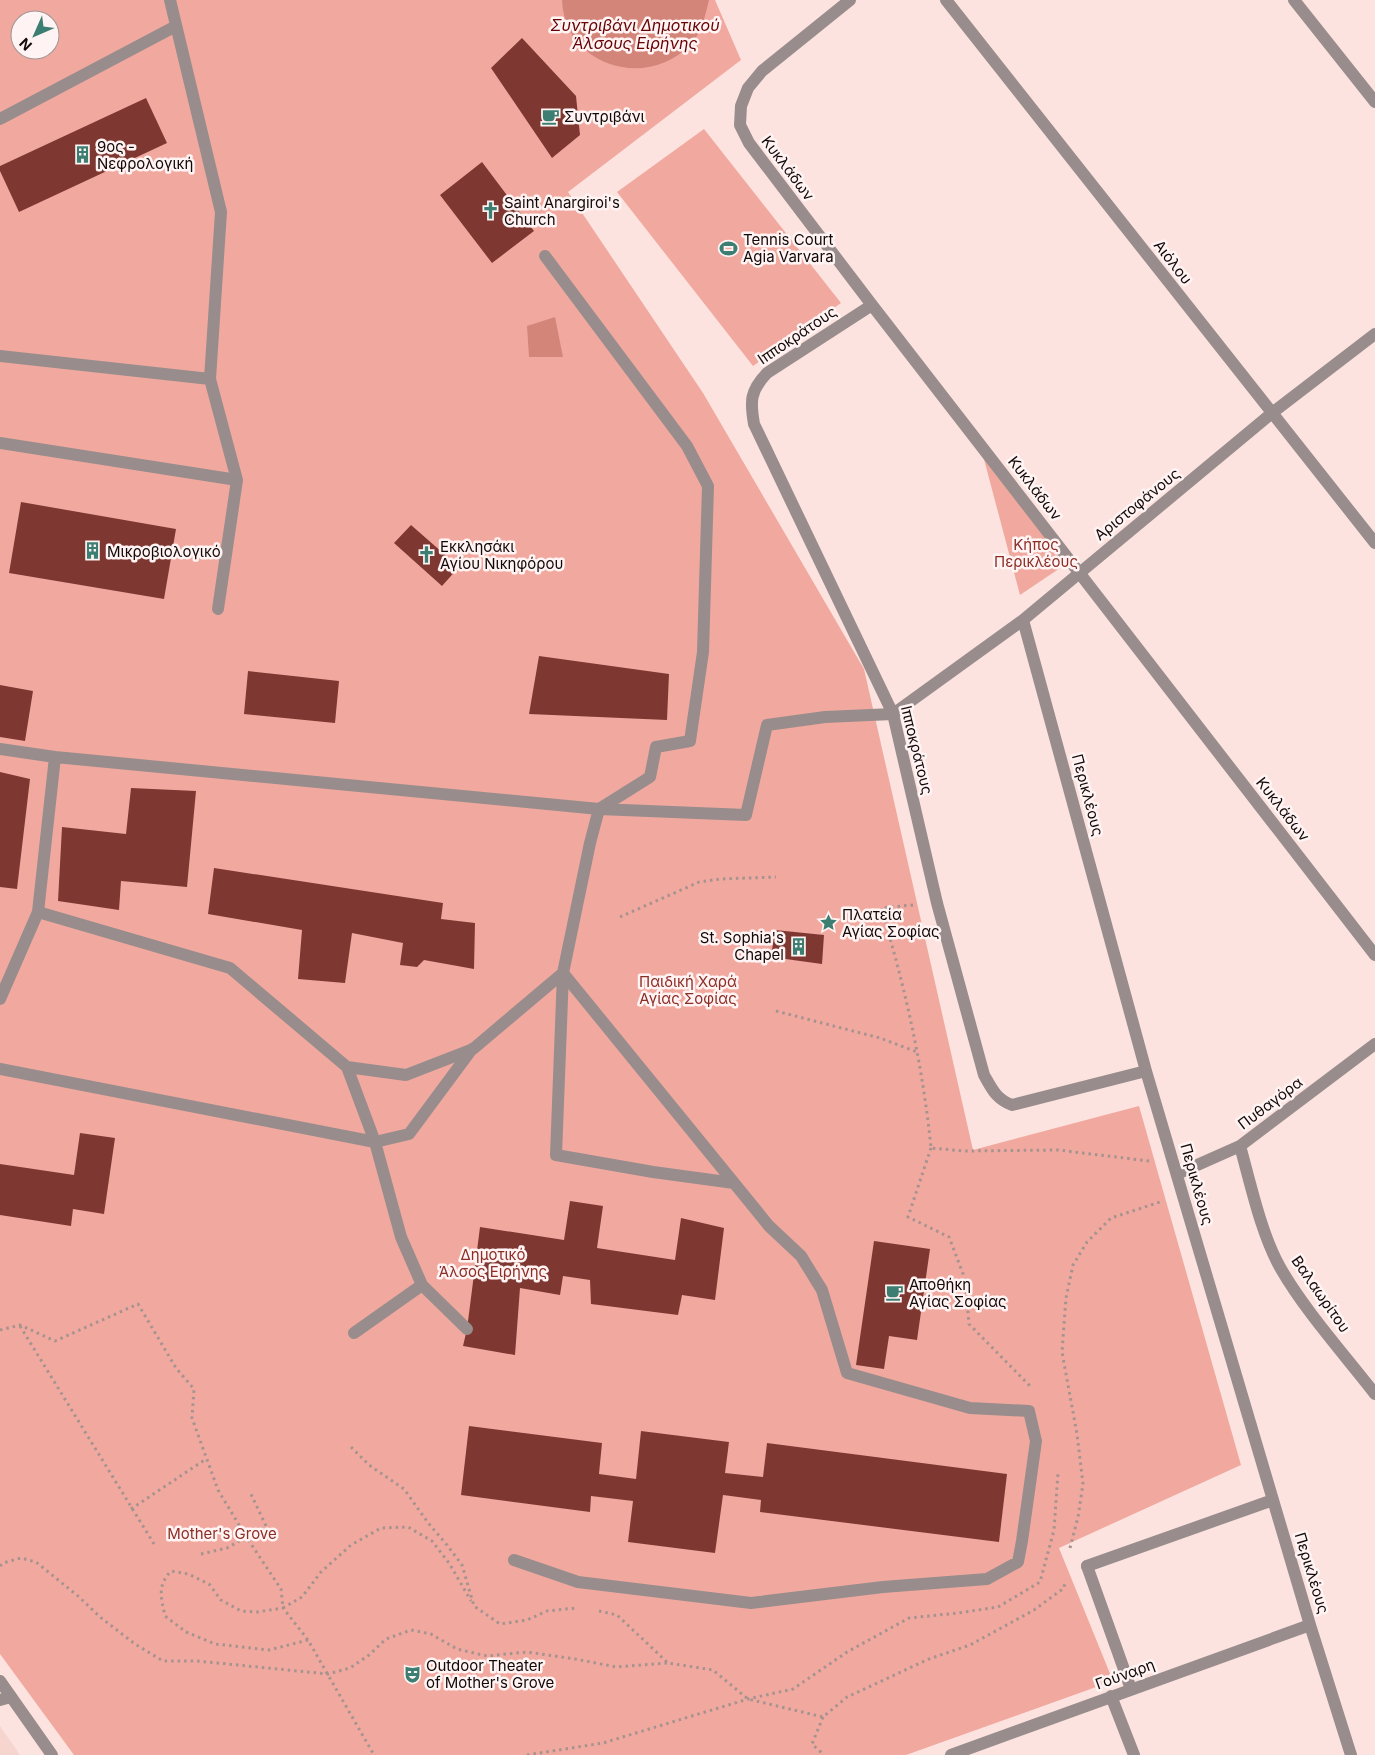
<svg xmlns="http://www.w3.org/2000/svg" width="1375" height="1755" viewBox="0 0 1375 1755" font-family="Inter,sans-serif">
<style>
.built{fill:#f6d5cf}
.green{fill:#f1a99f;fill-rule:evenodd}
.water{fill:#d4857a}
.building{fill:#7f3831}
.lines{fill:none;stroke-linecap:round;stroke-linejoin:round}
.path{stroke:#a69390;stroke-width:3;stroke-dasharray:2.5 4;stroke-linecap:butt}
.service{stroke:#988d8c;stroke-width:12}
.pedestrian{stroke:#988d8c;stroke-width:12}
.minor{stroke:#988d8c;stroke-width:12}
.labels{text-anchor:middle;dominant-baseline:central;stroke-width:5;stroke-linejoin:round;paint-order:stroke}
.poi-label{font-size:15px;fill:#110908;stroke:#fff4f3;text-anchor:start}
.street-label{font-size:15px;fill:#110908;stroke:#fff4f3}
.park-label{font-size:15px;fill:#8c2d26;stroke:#fff4f3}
.water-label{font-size:16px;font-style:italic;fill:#660203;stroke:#fff4f3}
</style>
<rect width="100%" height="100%" fill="#fce3df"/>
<path class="built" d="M0 1726 20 1755H0Z"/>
<path class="green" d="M0 0H715L741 60 568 192 703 393 864 669 973 1150 1139 1106 1241 1465 1059 1548 1113 1681 906 1755H74L0 1654ZM20 20H50V50H20Z
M704 129 841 303 753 366 617 192Z
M981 448 1075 558 1020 595Z"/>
<path class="water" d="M562 0H709C705 16 702 33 690 45 646 91 564 65 562 0Z
M555 317 563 357H529L527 326Z"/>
<path class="building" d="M522 38 576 96 580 135 552 158 491 68Z
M146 98 167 143 19 212 0 171V166Z
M482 162 534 231 492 263 440 195Z
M21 502 176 529 164 599 9 573Z
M411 525 459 567 442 586 394 543Z
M539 656 669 674 667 720 529 714Z
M248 671 339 681 335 723 244 714Z
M0 685 33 691 25 741 0 737Z
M0 772 30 779 17 889 0 887Z
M131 788 196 791 187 887 121 881 119 910 58 901 62 827 126 834Z
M214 868 443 903 441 919 475 923 474 969 424 960 417 967 400 965 403 943 352 933 345 983 298 979 302 930 208 914Z
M775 930 824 935 822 964 771 957Z
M80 1133 115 1138 104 1214 73 1209 71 1226 0 1215V1164L74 1175Z
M570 1201 603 1206 597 1248 675 1260 681 1218 724 1228 715 1300 682 1295 678 1315 591 1304 590 1280 563 1276 560 1295 520 1288 515 1355 463 1346 467 1329 480 1227 564 1240Z
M874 1241 930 1249 917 1340 889 1336 884 1369 856 1365Z
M469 1426 602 1443 599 1474 636 1479 641 1431 729 1442 725 1473 763 1477 767 1443 1007 1474 999 1542 760 1512 761 1500 723 1495 715 1553 628 1542 633 1501 591 1496 590 1512 461 1495Z"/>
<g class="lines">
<path class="path" d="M913 905 881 908C905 986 923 1067 931 1148L964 1151 1058 1150 1149 1161
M620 917 699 882 720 879 776 877
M776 1011 880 1038 917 1052
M931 1148 908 1217 949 1237 965 1279 969 1324 1031 1387
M20 1326 154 1544
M0 1330 20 1325 55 1341 138 1304 176 1368 194 1389 192 1418 218 1490 247 1538 281 1589 283 1608 302 1597 321 1572 351 1545 381 1528 408 1527 432 1541 449 1563 471 1601
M351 1447 369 1465 404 1489 429 1524 447 1545 462 1565 474 1606 500 1624 527 1620 547 1611 576 1608
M131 1509 206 1459
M1070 1548 1078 1517 1083 1484 1077 1434 1062 1352 1066 1298 1073 1265 1087 1242 1111 1218 1160 1202
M201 1554 227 1548 266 1526 250 1492
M0 1566 3 1563 21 1558 36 1562 78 1596 100 1617 135 1644 163 1661H197L328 1674 350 1668 369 1655 386 1639 411 1630 431 1634 457 1649 487 1656 527 1652 575 1659 616 1667 668 1663
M599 1611 617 1615 668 1663 713 1670 748 1699 823 1717 847 1697 929 1659 970 1645 1034 1610 1064 1588 1065 1581
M308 1640 269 1650 215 1644 186 1632 165 1616C161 1597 157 1586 171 1571L188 1574 209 1584 221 1600 241 1611 257 1612 283 1608 308 1640 374 1755
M823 1717 812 1744 824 1755
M527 1755 603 1743 748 1699 793 1689 847 1652 909 1618 958 1613 998 1607 1040 1582 1054 1530 1058 1473"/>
<path class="service" d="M170 0 221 212 210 379 237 480 218 609
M0 119 176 26
M545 256 687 446 708 486 703 652 690 741 656 747 650 777 599 809 590 843 563 973 556 1155 653 1172 734 1183
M0 356 210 379
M0 443 237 480
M0 749 55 757 599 809 746 815 767 725 825 717 893 714
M38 912 230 968 347 1067 406 1075 473 1049 563 973 769 1226 801 1256 822 1290 847 1373 970 1408 1029 1411 1036 1441 1022 1541 1018 1562 987 1579 883 1587 751 1603 578 1582 514 1560
M0 999 38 912 55 757
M347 1067 375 1142 401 1237 422 1285 354 1333
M0 1069 375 1142 409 1134 472 1049
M422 1285 467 1329"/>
<path class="pedestrian" d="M1087 1566 1131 1689
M0 1681 52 1755"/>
<path class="minor" d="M850 0 762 71 748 88 741 106 740 125 749 143 872 305 1375 955
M946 0 1375 543
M1294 0 1375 102
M872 305 767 373C750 391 750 401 754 424L893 714 937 903 984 1075C992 1089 996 1099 1012 1105L1146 1071
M1023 620 1146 1071 1310 1625 1351 1755
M893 714 1023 620 1272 413 1375 334
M1240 1146C1251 1185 1261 1234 1281 1269 1306 1312 1344 1354 1375 1394
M1177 1174 1240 1146 1375 1044
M1087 1566 1273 1500
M1111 1696 1134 1755
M0 1700 11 1697
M951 1755 1310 1625"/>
</g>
<defs>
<symbol id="cafe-bare" viewBox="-9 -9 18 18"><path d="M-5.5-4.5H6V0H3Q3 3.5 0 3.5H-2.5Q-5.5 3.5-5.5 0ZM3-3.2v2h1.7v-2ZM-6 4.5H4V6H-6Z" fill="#3c7f72" stroke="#fff4f3" stroke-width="2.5" paint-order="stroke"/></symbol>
<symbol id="building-bare" viewBox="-9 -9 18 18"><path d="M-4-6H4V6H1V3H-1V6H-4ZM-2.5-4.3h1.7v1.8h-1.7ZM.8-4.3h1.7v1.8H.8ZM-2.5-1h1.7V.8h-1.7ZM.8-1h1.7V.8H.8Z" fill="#3c7f72" stroke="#fff4f3" stroke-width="2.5" paint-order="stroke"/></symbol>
<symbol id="church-bare" viewBox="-9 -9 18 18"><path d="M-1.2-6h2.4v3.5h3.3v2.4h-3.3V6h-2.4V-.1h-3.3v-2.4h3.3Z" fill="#3c7f72" stroke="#fff4f3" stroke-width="2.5" paint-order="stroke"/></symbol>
<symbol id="stadium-bare" viewBox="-9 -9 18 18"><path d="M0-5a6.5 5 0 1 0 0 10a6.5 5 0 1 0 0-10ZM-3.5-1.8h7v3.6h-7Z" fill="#3c7f72" stroke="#fff4f3" stroke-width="2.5" paint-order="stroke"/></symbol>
<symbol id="sight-bare" viewBox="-9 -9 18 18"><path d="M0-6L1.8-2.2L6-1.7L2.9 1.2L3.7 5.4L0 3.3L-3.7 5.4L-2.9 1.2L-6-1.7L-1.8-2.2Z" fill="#3c7f72" stroke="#fff4f3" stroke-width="2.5" paint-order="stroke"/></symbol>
<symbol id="theatre-bare" viewBox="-9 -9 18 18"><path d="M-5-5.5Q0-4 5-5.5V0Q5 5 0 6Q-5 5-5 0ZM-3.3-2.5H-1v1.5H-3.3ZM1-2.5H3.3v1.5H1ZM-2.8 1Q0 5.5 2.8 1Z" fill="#3c7f72" stroke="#fff4f3" stroke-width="2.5" paint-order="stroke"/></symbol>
</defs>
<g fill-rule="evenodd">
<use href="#cafe-bare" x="538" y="104" width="25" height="25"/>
<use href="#building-bare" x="70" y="142" width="25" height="25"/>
<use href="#church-bare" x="478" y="198" width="25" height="25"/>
<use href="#stadium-bare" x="716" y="236" width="25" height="25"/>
<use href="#building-bare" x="80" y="538" width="25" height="25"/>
<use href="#church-bare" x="414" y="542" width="25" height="25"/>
<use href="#sight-bare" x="816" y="910" width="25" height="25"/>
<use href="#building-bare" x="786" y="934" width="25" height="25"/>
<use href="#cafe-bare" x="882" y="1280" width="25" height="25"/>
<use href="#theatre-bare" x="400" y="1662" width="25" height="25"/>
</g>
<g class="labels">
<g class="poi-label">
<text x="564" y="116">Συντριβάνι</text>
<text x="97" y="146">9ος -<tspan x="97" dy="17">Νεφρολογική</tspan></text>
<text x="504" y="202">Saint Anargiroi's<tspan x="504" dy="17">Church</tspan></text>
<text x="743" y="239">Tennis Court<tspan x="743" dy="17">Agia Varvara</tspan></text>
<text x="440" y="546">Εκκλησάκι<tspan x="440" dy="17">Αγίου Νικηφόρου</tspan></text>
<text x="107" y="551">Μικροβιολογικό</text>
<text x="842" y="914">Πλατεία<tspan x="842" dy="17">Αγίας Σοφίας</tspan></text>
<text x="784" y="937" text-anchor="end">St. Sophia's<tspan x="784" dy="17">Chapel</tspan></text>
<text x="909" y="1284">Αποθήκη<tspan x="909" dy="17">Αγίας Σοφίας</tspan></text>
<text x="426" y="1665">Outdoor Theater<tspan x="426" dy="17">of Mother's Grove</tspan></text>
</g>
<g class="street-label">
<text transform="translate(788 168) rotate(53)">Κυκλάδων</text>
<text transform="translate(1173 262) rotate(52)">Αιόλου</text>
<text transform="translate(797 335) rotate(-34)">Ιπποκράτους</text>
<text transform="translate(1035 488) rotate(52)">Κυκλάδων</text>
<text transform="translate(1137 504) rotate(-39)">Αριστοφάνους</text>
<text transform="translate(917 750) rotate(76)">Ιπποκράτους</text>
<text transform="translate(1088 795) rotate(75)">Περικλέους</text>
<text transform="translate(1283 809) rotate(52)">Κυκλάδων</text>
<text transform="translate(1270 1103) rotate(-37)">Πυθαγόρα</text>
<text transform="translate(1197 1184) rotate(74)">Περικλέους</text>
<text transform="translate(1321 1294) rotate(55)">Βαλαωρίτου</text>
<text transform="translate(1312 1573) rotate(73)">Περικλέους</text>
<text transform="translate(1125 1674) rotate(-20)">Γούναρη</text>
</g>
<g class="park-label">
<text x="1036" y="544">Κήπος<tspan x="1036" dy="17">Περικλέους</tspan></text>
<text x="688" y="981">Παιδική Χαρά<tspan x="688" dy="17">Αγίας Σοφίας</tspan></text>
<text x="493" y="1254">Δημοτικό<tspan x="493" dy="17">Άλσος Ειρήνης</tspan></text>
<text x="222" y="1533">Mother's Grove</text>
</g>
<g class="water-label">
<text x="635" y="25">Συντριβάνι Δημοτικού<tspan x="635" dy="18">Άλσους Ειρήνης</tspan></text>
</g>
</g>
<g transform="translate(35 35) rotate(225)"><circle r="24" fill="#fff4f3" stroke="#a09695"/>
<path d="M0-4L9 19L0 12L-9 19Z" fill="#3c7f72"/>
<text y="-8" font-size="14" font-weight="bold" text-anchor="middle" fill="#110908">N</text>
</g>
</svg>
